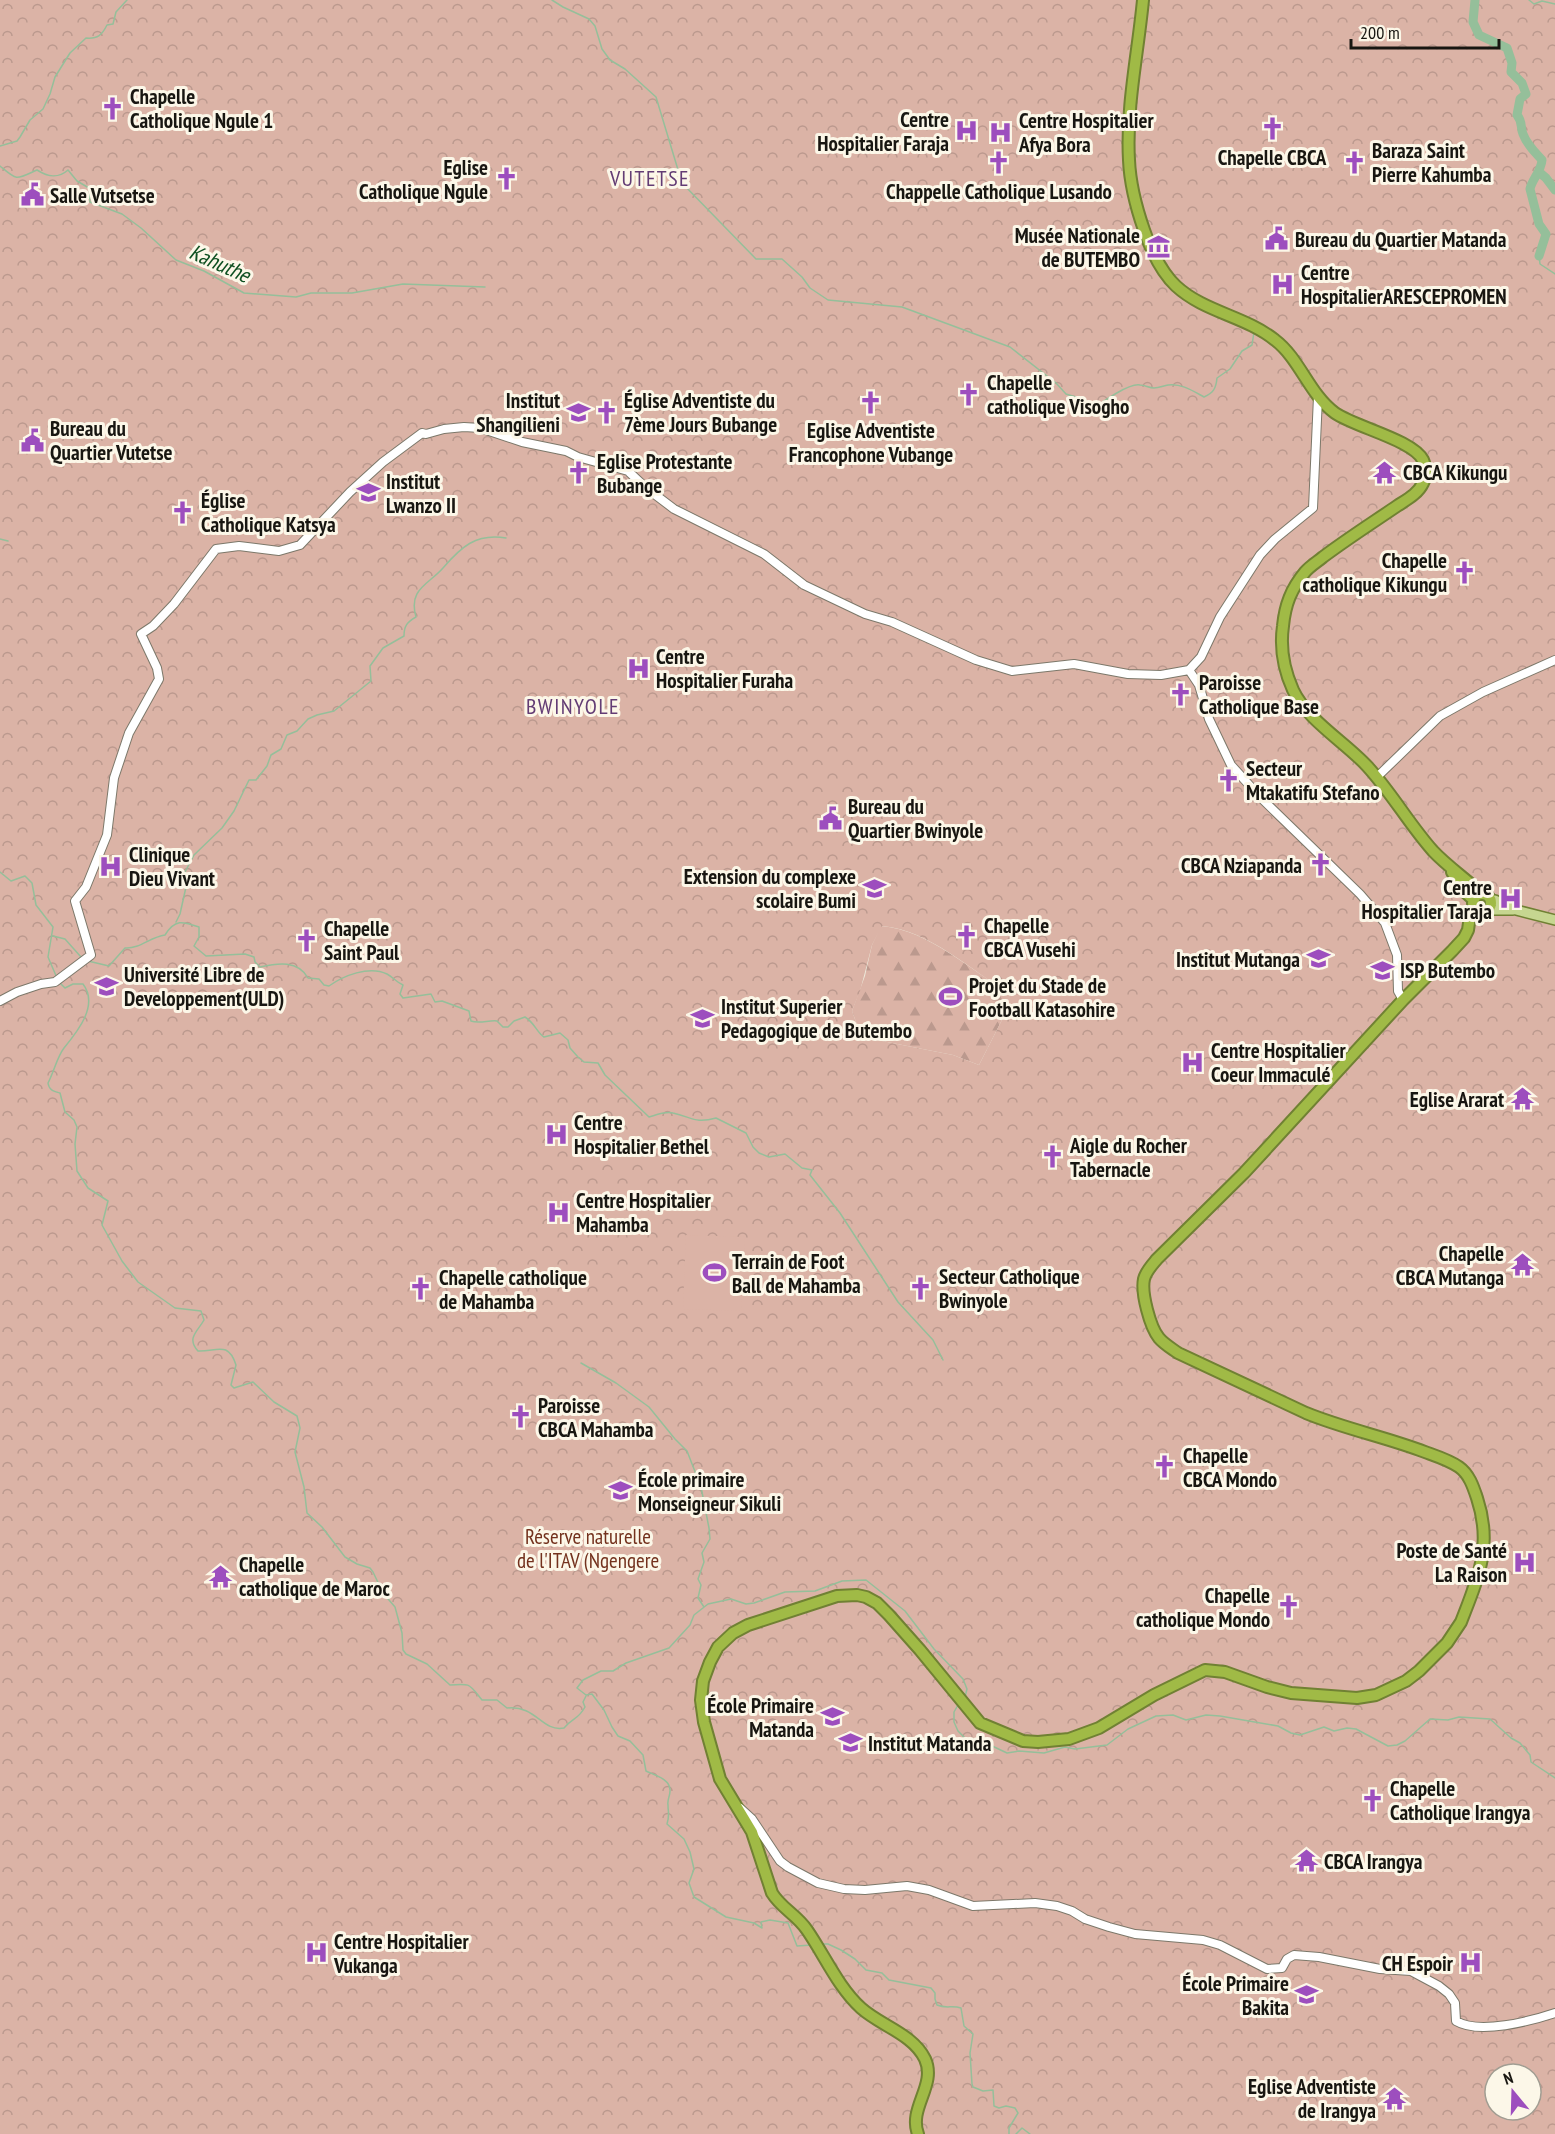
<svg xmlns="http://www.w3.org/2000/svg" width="1555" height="2134" viewBox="0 0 1555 2134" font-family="'PT Sans Narrow',sans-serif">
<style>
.forest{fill:url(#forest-firs)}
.park{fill:url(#park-crowns);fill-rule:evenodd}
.pitch{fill:#dbb3a6}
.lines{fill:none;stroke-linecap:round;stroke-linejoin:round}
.stream{stroke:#95bf9a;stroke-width:1.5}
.river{stroke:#95bf9a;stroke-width:9}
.minor-casing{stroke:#7c786a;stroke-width:10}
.major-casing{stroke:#708133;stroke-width:12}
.highway-casing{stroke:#708133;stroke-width:14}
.minor{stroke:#fff;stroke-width:8}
.major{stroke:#c6d690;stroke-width:9}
.highway{stroke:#a0ba46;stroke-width:10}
.labels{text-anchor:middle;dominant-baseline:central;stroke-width:6;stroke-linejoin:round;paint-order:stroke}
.poi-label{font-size:21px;font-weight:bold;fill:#181611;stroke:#fcf7e8;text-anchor:start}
.park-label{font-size:21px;fill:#73311d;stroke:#fcf7e8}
.neighbourhood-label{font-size:22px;letter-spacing:1.5px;fill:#633c74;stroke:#fcf7e8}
.water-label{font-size:22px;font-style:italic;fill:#0f5022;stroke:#fcf7e8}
</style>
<defs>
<pattern id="forest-firs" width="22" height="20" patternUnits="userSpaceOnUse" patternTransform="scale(1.5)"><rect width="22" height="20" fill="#dbb3a6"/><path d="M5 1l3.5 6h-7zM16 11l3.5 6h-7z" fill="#bb998e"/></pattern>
<pattern id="park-crowns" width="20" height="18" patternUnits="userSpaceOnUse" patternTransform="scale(1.5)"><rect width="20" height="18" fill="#dbb3a6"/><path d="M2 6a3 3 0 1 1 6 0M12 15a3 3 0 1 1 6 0" fill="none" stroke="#bb998e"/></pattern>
</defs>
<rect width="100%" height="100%" fill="#eeeadb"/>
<path class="forest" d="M881 926C932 931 968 970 1012 994L1005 1014 979 1065 953 1055 877 1040 856 1022 852 1011 865 976 872 945Z"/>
<path class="park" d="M0 0H1555V2134H0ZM882 926C932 931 969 970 1011 994L1005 1014 979 1065 953 1055 877 1040 856 1022 852 1011 860 991 872 945ZM1495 2074H1531V2110H1495Z"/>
<path class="pitch" d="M686 1235 745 1237 741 1311 683 1309Z"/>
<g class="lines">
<path class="stream" d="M552 0 563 7 589 19 595 26 602 49 610 60 625 69 656 97 682 183 756 259H782L802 277 810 288 828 300 902 307 1010 347 1056 383 1066 394 1079 398 1086 405 1095 409C1102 401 1130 383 1140 385 1145 385 1149 388 1154 388 1159 388 1163 386 1168 385 1181 383 1193 391 1204 397 1213 393 1216 389 1217 378L1230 369 1242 351 1252 345 1254 332
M1529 0 1534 4 1542 1 1555 4
M0 146 17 141 20 137 30 120 43 109 50 94 55 77 70 53 86 38C98 39 102 35 107 25L113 24 116 12 127 0
M0 166C18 181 15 180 37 170 48 177 58 179 68 170L77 181 89 188 90 202 122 214 141 228 176 260 204 271 244 293 296 297 311 293H352L403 284 485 287
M1539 256 1540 264 1555 274
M0 539 8 541
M0 872 11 881 25 876 32 883 36 905 53 927 48 957 57 978
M176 922 180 914 186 887 185 872 194 855 222 828 234 811 249 780H256L267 766 271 755 281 749 287 735 297 731 308 719 317 715 334 711 371 681 370 666 383 648 404 636C404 626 407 622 416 617 408 589 428 585 443 568 461 547 476 533 506 538
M53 936 65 939 81 957
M88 961 109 966 125 948C140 949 150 937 165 935 175 919 182 921 199 927V937L194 946 206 956 245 954 254 957 255 962 260 967C278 963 298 960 308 978L319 979 324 985 329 986C343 976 369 965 387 974 393 977 396 982 403 985L400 994 403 998 431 994 435 1002 442 1001 469 1011 471 1021C479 1024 489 1020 497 1021L503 1027H508L514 1021 525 1017C535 1023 537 1033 544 1037L560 1033 568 1040 570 1048 578 1057 584 1062 598 1063 605 1075 649 1117C656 1115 665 1111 673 1113 692 1117 695 1124 716 1118L746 1133 753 1147 759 1153 769 1157 785 1154 802 1168 812 1170 810 1175 840 1213 898 1302 933 1340 943 1360
M59 982 65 988 73 984H83C99 1005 78 1031 64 1048 57 1057 54 1072 48 1083 49 1090 53 1091 60 1093L65 1112 74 1120 77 1127 75 1144 77 1171 88 1188 108 1201 102 1225 122 1261 138 1282 175 1308 201 1311 204 1320C198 1331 186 1338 198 1351 216 1352 228 1340 236 1365L231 1385 234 1388 253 1382 274 1402 297 1416 300 1428 295 1452 304 1487 307 1513 322 1527 345 1557 357 1564 370 1568 373 1572 383 1593 395 1607 402 1633 403 1650 406 1654 427 1664 450 1685C471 1683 469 1684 482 1700H497L507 1708C537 1705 541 1732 564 1728 572 1718 578 1720 585 1707L583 1702 586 1696
M581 1363 616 1383 649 1407 675 1439 687 1451 701 1487 709 1528 710 1539 702 1553 704 1562 698 1579 701 1585 698 1598 704 1607
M958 1705 954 1712V1722L958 1731 965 1738 990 1745 1007 1753 1019 1751 1044 1753 1065 1747 1075 1749 1107 1745 1128 1729 1156 1716 1173 1715 1186 1720 1206 1715 1220 1716 1278 1726 1291 1733 1300 1735 1324 1727 1334 1731 1347 1728 1356 1729 1388 1746 1397 1745 1405 1741 1430 1719 1448 1720 1459 1717 1490 1719 1511 1738 1520 1743 1530 1755 1531 1762 1555 1778
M822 1944H828L841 1950 855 1959 866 1970 882 1973 889 1980 931 1988 935 1993V1999L937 2005C946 2009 952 2005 961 2008L964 2026 973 2034 970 2053 972 2084 973 2087 983 2091 993 2090 994 2106 999 2108 1006 2106 1015 2108 1018 2113 1009 2128V2134
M812 1945 797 1946 788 1923 770 1920 761 1922 762 1928 754 1923 726 1917 694 1897 689 1883 694 1869 690 1852 684 1839 667 1824C670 1814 668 1814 668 1805 667 1800 670 1796 670 1791 671 1779 654 1775 646 1771L643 1755 630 1741 618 1736 612 1727 604 1710 592 1694 586 1695 577 1688 583 1680 601 1671H613L626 1663 669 1648 690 1625 694 1615 708 1604 731 1599 746 1604 754 1603 785 1592 815 1591 842 1581 866 1580 905 1611 934 1649 963 1679 967 1689 965 1697
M1016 2134 1022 2128 1030 2134"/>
<path class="river" d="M1475 0 1473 22 1479 35 1507 48 1512 63 1511 72 1522 83 1526 94 1520 99 1517 115C1523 122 1520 127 1523 134 1527 145 1535 152 1542 160 1541 172 1532 179 1530 189L1539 224 1546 234 1539 256
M1539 172 1546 178 1555 190"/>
<defs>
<path id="minor" d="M1189 670 1199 685 1209 719 1231 765 1260 797 1360 894 1385 923 1397 955 1398 991 1403 1000
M1377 777 1440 716 1483 692 1555 660
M0 1001 17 992 41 984 55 982 91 955 75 901 86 887 107 835 114 778 129 733 159 679 157 668 141 634 153 626 174 604 216 549 239 546 279 551 300 545 350 492 383 462 422 433 426 434 444 429 464 427 480 428 522 442 566 451 578 457 628 471 645 487 674 509 764 554 804 585 865 614 892 622 976 660 1012 671 1074 664 1128 674 1161 675 1189 670 1201 657 1220 617 1260 555 1275 539 1313 508 1318 397
M740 1808 752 1819 780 1861 788 1867 818 1883 844 1889 865 1890 907 1886 929 1890 973 1906 1035 1903 1057 1906 1072 1911 1085 1919 1109 1927 1135 1934 1203 1940 1220 1945 1267 1969 1282 1968 1287 1959 1294 1955 1319 1957 1380 1969 1411 1971 1439 1986 1449 1994 1455 2003 1456 2021C1479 2035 1531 2021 1555 2013"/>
<path id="major" d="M1491 901 1495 900 1516 910 1555 920
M1489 910H1513"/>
<path id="highway" d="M1143 0C1138 53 1126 107 1129 160 1130 184 1136 207 1144 230 1151 250 1160 271 1176 286 1204 312 1245 316 1275 340 1300 359 1309 394 1335 413 1355 427 1413 440 1423 460 1426 467 1427 476 1423 483 1418 494 1406 500 1397 506 1372 523 1347 539 1323 557 1317 562 1310 566 1305 572 1291 589 1285 605 1283 626 1280 647 1284 670 1293 690 1307 720 1345 742 1367 766 1391 792 1409 824 1433 851 1447 866 1466 879 1482 894
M1452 872 1466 893 1474 900
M1473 903a9 9 0 1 1 18 0a9 9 0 1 1-18 0Z
M918 2134C908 2108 937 2085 925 2059 913 2034 881 2026 861 2008 838 1987 825 1956 807 1930 797 1915 781 1908 772 1893L752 1832 720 1779 704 1722 701 1700 703 1681 710 1662 718 1647 733 1633 748 1625 837 1596 857 1595 866 1597 877 1603 889 1615 920 1650 980 1723 1023 1741 1038 1742 1069 1739 1099 1728 1154 1695 1205 1670 1225 1672 1267 1687 1291 1693 1357 1698 1376 1695 1406 1681 1419 1671 1447 1643 1461 1622C1478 1578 1493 1546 1477 1498 1473 1486 1469 1474 1459 1467 1449 1460 1436 1456 1425 1452 1386 1437 1345 1429 1306 1413L1178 1353C1171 1348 1164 1344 1159 1338 1150 1327 1141 1293 1144 1279 1146 1271 1152 1265 1157 1259L1244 1173 1403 1000 1452 951 1464 938 1468 930 1470 916 1475 909"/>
</defs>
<use href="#minor" class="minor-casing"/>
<use href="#major" class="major-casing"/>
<use href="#highway" class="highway-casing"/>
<use href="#minor" class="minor"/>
<use href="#major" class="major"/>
<use href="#highway" class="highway"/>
</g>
<defs>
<symbol id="church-bare" viewBox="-9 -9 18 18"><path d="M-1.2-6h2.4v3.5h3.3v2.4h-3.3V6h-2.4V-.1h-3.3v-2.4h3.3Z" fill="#9d4ebe" stroke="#fcf7e8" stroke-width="2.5" paint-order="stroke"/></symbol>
<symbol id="hospital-bare" viewBox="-9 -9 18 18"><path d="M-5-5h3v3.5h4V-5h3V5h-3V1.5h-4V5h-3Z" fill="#9d4ebe" stroke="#fcf7e8" stroke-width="2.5" paint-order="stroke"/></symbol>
<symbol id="civic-bare" viewBox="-9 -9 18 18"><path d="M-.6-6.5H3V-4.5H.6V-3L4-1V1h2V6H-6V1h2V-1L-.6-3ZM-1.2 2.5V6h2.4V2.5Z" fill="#9d4ebe" stroke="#fcf7e8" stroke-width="2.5" paint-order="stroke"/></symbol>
<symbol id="museum-bare" viewBox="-9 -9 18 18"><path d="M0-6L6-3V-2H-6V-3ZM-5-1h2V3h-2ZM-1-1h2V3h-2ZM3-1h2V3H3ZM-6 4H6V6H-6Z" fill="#9d4ebe" stroke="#fcf7e8" stroke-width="2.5" paint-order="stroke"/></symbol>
<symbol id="school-bare" viewBox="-9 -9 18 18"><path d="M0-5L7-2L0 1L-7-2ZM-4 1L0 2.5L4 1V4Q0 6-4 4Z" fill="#9d4ebe" stroke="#fcf7e8" stroke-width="2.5" paint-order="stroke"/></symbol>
<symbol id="temple-bare" viewBox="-9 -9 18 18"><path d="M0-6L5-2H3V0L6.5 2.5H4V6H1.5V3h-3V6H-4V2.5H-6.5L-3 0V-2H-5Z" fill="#9d4ebe" stroke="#fcf7e8" stroke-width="2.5" paint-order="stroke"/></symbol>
<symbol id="university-bare" viewBox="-9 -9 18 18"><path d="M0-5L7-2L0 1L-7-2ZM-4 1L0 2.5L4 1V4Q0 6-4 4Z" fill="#9d4ebe" stroke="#fcf7e8" stroke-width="2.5" paint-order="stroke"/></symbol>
<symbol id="stadium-bare" viewBox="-9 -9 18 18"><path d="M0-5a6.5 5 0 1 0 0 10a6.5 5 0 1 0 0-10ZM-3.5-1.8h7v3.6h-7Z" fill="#9d4ebe" stroke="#fcf7e8" stroke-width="2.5" paint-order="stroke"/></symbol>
</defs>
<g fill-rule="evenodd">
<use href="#church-bare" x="96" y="92" width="33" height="33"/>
<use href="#church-bare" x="1256" y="112" width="33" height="33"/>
<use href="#hospital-bare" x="950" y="114" width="33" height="33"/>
<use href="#hospital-bare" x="984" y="116" width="33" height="33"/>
<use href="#church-bare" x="1338" y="146" width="33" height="33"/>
<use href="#church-bare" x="982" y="146" width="33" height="33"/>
<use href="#church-bare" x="490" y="162" width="33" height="33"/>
<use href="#civic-bare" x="16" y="178" width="33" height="33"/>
<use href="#civic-bare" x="1260" y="222" width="33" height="33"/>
<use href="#museum-bare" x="1142" y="230" width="33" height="33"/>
<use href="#hospital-bare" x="1266" y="268" width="33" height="33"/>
<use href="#church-bare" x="952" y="378" width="33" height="33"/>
<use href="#church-bare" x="854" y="386" width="33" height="33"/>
<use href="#school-bare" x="562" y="396" width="33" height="33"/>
<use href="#church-bare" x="590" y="396" width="33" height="33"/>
<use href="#civic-bare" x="16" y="424" width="33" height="33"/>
<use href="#temple-bare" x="1368" y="456" width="33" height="33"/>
<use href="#church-bare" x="562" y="456" width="33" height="33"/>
<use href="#school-bare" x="352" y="476" width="33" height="33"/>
<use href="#church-bare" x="166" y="496" width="33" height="33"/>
<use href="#church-bare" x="1448" y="556" width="33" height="33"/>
<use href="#hospital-bare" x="622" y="652" width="33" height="33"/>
<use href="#church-bare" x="1164" y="678" width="33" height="33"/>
<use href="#church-bare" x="1212" y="764" width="33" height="33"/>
<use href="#civic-bare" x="814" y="802" width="33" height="33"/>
<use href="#church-bare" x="1304" y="848" width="33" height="33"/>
<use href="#hospital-bare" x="94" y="850" width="33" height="33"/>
<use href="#school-bare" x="858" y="872" width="33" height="33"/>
<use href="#hospital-bare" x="1494" y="882" width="33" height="33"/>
<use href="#church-bare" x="950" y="920" width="33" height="33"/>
<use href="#church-bare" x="290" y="924" width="33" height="33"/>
<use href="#school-bare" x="1302" y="942" width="33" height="33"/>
<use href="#university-bare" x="1366" y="954" width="33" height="33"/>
<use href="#university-bare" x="90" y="970" width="33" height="33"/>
<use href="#stadium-bare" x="934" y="980" width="33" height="33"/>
<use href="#university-bare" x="686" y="1002" width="33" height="33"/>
<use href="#hospital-bare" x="1176" y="1046" width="33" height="33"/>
<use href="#temple-bare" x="1506" y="1082" width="33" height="33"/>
<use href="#hospital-bare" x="540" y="1118" width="33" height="33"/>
<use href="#church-bare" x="1036" y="1140" width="33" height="33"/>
<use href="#hospital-bare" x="542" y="1196" width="33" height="33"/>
<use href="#temple-bare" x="1506" y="1248" width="33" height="33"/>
<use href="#stadium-bare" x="698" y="1256" width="33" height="33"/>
<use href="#church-bare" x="904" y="1272" width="33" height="33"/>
<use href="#church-bare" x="404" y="1272" width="33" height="33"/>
<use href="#church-bare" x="504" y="1400" width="33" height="33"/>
<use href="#church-bare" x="1148" y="1450" width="33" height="33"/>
<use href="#school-bare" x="604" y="1474" width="33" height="33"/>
<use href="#hospital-bare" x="1508" y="1546" width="33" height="33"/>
<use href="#temple-bare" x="204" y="1560" width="33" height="33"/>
<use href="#church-bare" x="1272" y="1590" width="33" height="33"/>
<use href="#school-bare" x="816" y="1700" width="33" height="33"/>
<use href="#school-bare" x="834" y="1726" width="33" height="33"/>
<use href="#church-bare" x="1356" y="1784" width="33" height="33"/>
<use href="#temple-bare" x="1290" y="1844" width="33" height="33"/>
<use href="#hospital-bare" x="300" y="1936" width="33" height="33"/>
<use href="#hospital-bare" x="1454" y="1946" width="33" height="33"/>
<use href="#school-bare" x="1290" y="1978" width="33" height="33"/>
<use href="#temple-bare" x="1378" y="2082" width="33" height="33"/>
</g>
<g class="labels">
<g class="poi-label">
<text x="130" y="96">Chapelle<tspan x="130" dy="24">Catholique Ngule 1</tspan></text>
<text x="949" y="119" text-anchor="end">Centre<tspan x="949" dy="24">Hospitalier Faraja</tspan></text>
<text x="1019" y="120">Centre Hospitalier<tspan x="1019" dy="24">Afya Bora</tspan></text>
<text x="1372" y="150">Baraza Saint<tspan x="1372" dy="24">Pierre Kahumba</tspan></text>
<text x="1272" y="157" text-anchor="middle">Chapelle CBCA</text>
<text x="488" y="167" text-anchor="end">Eglise<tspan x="488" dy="24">Catholique Ngule</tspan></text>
<text x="999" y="191" text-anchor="middle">Chappelle Catholique Lusando</text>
<text x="50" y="195">Salle Vutsetse</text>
<text x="1140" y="235" text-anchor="end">Musée Nationale<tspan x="1140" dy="24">de BUTEMBO</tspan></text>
<text x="1295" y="239">Bureau du Quartier Matanda</text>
<text x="1301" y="272">Centre<tspan x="1301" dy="24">HospitalierARESCEPROMEN</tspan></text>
<text x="987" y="382">Chapelle<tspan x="987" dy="24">catholique Visogho</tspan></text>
<text x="560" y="400" text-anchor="end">Institut<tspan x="560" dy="24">Shangilieni</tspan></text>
<text x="624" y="400">Église Adventiste du<tspan x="624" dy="24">7ème Jours Bubange</tspan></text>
<text x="50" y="428">Bureau du<tspan x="50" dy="24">Quartier Vutetse</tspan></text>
<text x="871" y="430" text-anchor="middle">Eglise Adventiste<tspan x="871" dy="24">Francophone Vubange</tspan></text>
<text x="597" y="461">Eglise Protestante<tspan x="597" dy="24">Bubange</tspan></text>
<text x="1403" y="472">CBCA Kikungu</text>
<text x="386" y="481">Institut<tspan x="386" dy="24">Lwanzo II</tspan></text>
<text x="201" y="500">Église<tspan x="201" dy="24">Catholique Katsya</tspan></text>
<text x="1447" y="560" text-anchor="end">Chapelle<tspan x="1447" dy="24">catholique Kikungu</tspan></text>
<text x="656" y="656">Centre<tspan x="656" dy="24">Hospitalier Furaha</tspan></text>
<text x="1199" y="682">Paroisse<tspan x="1199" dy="24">Catholique Base</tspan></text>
<text x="1246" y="768">Secteur<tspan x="1246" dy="24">Mtakatifu Stefano</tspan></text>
<text x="848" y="806">Bureau du<tspan x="848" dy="24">Quartier Bwinyole</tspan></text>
<text x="129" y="854">Clinique<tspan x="129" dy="24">Dieu Vivant</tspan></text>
<text x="1302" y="865" text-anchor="end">CBCA Nziapanda</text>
<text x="856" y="876" text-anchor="end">Extension du complexe<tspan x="856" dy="24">scolaire Bumi</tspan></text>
<text x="1492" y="887" text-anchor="end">Centre<tspan x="1492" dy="24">Hospitalier Taraja</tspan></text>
<text x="984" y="925">Chapelle<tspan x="984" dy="24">CBCA Vusehi</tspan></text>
<text x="324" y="928">Chapelle<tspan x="324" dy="24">Saint Paul</tspan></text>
<text x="1300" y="959" text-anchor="end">Institut Mutanga</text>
<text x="1400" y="970">ISP Butembo</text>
<text x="124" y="974">Université Libre de<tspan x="124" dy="24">Developpement(ULD)</tspan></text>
<text x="969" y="985">Projet du Stade de<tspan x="969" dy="24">Football Katasohire</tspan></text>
<text x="721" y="1006">Institut Superier<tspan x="721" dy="24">Pedagogique de Butembo</tspan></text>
<text x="1211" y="1050">Centre Hospitalier<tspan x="1211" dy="24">Coeur Immaculé</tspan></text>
<text x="1504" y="1099" text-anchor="end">Eglise Ararat</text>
<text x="574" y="1122">Centre<tspan x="574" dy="24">Hospitalier Bethel</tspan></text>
<text x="1070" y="1145">Aigle du Rocher<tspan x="1070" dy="24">Tabernacle</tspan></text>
<text x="576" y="1200">Centre Hospitalier<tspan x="576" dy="24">Mahamba</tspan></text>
<text x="1504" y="1253" text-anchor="end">Chapelle<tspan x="1504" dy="24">CBCA Mutanga</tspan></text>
<text x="732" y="1261">Terrain de Foot<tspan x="732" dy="24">Ball de Mahamba</tspan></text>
<text x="939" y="1276">Secteur Catholique<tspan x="939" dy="24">Bwinyole</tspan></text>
<text x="439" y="1277">Chapelle catholique<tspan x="439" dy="24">de Mahamba</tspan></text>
<text x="538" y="1405">Paroisse<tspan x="538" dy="24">CBCA Mahamba</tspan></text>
<text x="1183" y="1455">Chapelle<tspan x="1183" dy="24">CBCA Mondo</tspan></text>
<text x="638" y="1479">École primaire<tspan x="638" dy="24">Monseigneur Sikuli</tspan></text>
<text x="1507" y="1550" text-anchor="end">Poste de Santé<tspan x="1507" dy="24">La Raison</tspan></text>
<text x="239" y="1564">Chapelle<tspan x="239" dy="24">catholique de Maroc</tspan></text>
<text x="1270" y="1595" text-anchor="end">Chapelle<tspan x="1270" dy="24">catholique Mondo</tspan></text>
<text x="814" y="1705" text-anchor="end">École Primaire<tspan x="814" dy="24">Matanda</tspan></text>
<text x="868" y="1743">Institut Matanda</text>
<text x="1390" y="1788">Chapelle<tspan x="1390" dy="24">Catholique Irangya</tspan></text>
<text x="1324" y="1861">CBCA Irangya</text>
<text x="334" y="1941">Centre Hospitalier<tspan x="334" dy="24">Vukanga</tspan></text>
<text x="1453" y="1963" text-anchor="end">CH Espoir</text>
<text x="1289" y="1983" text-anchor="end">École Primaire<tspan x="1289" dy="24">Bakita</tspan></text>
<text x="1376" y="2086" text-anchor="end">Eglise Adventiste<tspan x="1376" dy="24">de Irangya</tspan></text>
</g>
<g class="park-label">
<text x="588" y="1536">Réserve naturelle<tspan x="588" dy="24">de l'ITAV (Ngengere</tspan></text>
</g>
<g class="neighbourhood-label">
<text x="650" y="178">VUTETSE</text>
<text x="573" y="706">BWINYOLE</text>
</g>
<g class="water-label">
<text transform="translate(220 263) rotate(24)">Kahuthe</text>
</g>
</g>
<g transform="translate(1513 2092) rotate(341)"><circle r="28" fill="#fcf7e8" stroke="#a19d92" stroke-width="1.5"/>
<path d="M0-4.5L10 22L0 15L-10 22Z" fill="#9d4ebe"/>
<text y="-9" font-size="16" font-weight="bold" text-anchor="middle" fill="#181611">N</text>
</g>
<path d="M1351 39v9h148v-9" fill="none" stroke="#181611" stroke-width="3"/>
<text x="1360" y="39" font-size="18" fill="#181611" stroke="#fcf7e8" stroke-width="4.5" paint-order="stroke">200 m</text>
</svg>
